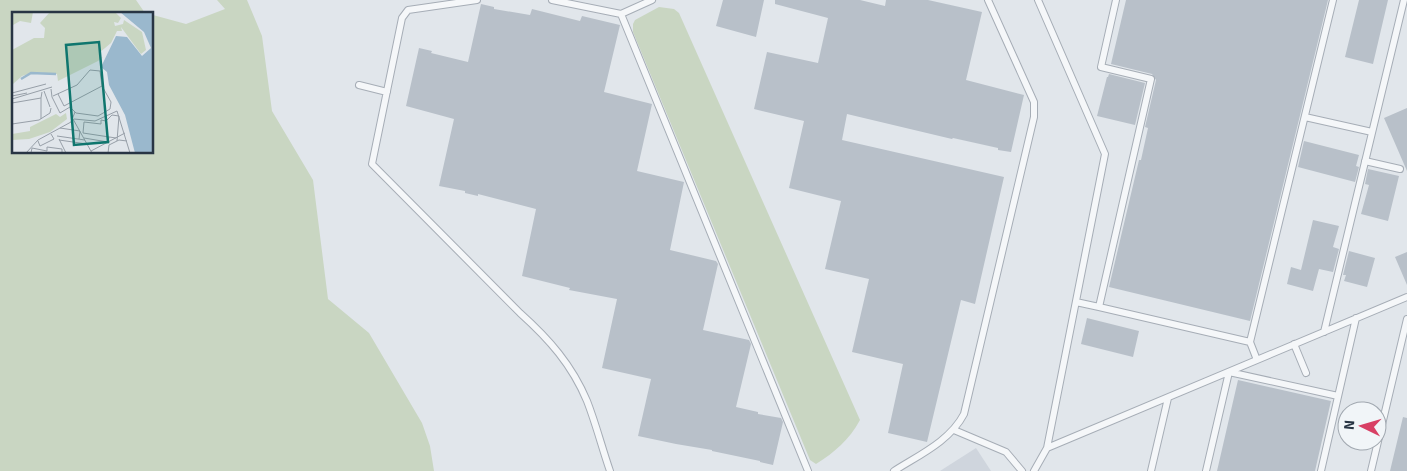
<svg xmlns="http://www.w3.org/2000/svg" width="1407" height="471" viewBox="0 0 1407 471" font-family="Signika,sans-serif">
<style>
.built{fill:#cfd5dd}
.green{fill:#c9d6c2}
.building{fill:#b8c0c9}
.lines{fill:none;stroke-linecap:round;stroke-linejoin:round}
.lane-casing{stroke:#a6adb6;stroke-width:8}
.lane{stroke:#f5f7f9;stroke-width:6}
.inset-river{fill:none;stroke:#9ab8cd;stroke-width:2.5}
.inset-road{fill:none;stroke:#979fa8;stroke-width:1}
.view{fill:#0f766e;fill-opacity:0.15;stroke:#0f766e;stroke-width:2.5}
.inset-edge{fill:none;stroke:#283544;stroke-width:2.5}
</style>
<rect width="100%" height="100%" fill="#e1e6eb"/>
<path class="built" d="M976 448 991 471H940Z"/>
<path class="green" d="M0 0H136L145 13 148 14H14V152H152L153 15 186 24 225 9 217 0H247L262 36 272 111 313 180 328 299 369 333 422 423 430 446 434 471H0Z
M659 7 674 9 679 13 860 420C849 440 835 452 816 464L810 460 633 32V24L635 20Z"/>
<path class="building" d="M723 0H764L756 37 716 26Z
M775 0H860L885 6 886 0H928L982 12 966 80 1024 95 1011 152 998 150V148L953 138 952 139 847 114 842 140 1004 177 975 304 961 300 927 442 888 433 903 364 852 352 869 279 825 269 841 201 789 188 804 121 754 109 767 52 818 63 828 18 775 4Z
M1126 0H1328L1250 321 1109 287 1139 160H1141L1148 128 1145 127 1156 80 1152 74 1111 64Z
M1359 0H1388L1373 64 1345 57Z
M481 4 494 7V9L530 15 532 9 580 21 582 16 620 25 604 92 652 104 637 171 684 182 670 250 716 261 718 264 703 330 749 340 751 344 736 407 758 412V414L781 418 783 422 773 465 760 462V461L712 451V450L676 444 638 436 651 379 602 368 617 299 569 290 570 288 522 276 536 209 478 194V196L465 193V191L439 186 454 119 406 106 419 48 432 51 431 53 468 62Z
M1109 74 1145 83 1135 125 1097 116 1107 77H1108Z
M1407 108V171L1384 118Z
M1304 141 1359 155 1356 166 1359 167 1355 182 1298 167Z
M1368 169 1399 176 1388 221 1361 214 1369 185 1365 184Z
M1313 220 1339 226 1333 247 1339 249 1333 272 1319 269 1313 291 1287 284 1291 267 1301 270Z
M1349 251 1375 258 1367 287 1344 281 1346 275H1343Z
M1407 252V285L1395 257Z
M1087 318 1139 331 1133 357 1081 344Z
M1238 380 1331 401 1315 471H1217Z
M1403 417 1407 418V471H1390Z"/>
<g class="lines">
<defs>
<path id="lane" d="M477 0 408 10 402 18 372 164 520 313C549 339 572 365 587 401 596 424 602 448 610 471
M552 0 621 14 652 0
M1038 0 1105 154 1047 448
M1116 0 1101 67 1151 79 1099 307 1250 342 1333 0
M621 14 808 471
M359 85 387 92
M1305 117 1372 132
M1365 161 1400 169
M1076 302 1099 307
M1324 332 1404 0
M1250 342 1257 360
M1294 344 1306 373
M954 430 1006 452 1022 471
M894 471C919 455 950 441 964 414L1034 117V102L988 0
M1034 471 1047 448 1407 297
M1151 471 1168 398
M1206 471 1229 372 1338 396
M1321 471 1356 318
M1371 471 1407 319"/>
</defs>
<use href="#lane" class="lane-casing"/>
<use href="#lane" class="lane"/>
</g>
<g transform="translate(12 12)">
<rect width="141" height="141" fill="#e1e6eb"/>
<path d="M0 0H21L19 11 8 9 1 13ZM38 0H103L109 6 106 11 102 10 103 14 111 12 112 8 130 20 134 38 129 42 109 15 110 19H105L99 31 87 41 88 46 91 45 86 49 46 69 45 62 22 60 10 64 1 72 0 38 22 26H32L33 16 28 11ZM54 101 55 107 38 120 17 127 0 128V122L18 119V115L44 102 48 105Z" fill="#c9d6c2"/>
<path d="M108 0H141V141H123L113 103 97 73 95 60 89 55 104 24 115 25 130 44 139 36 132 20Z" fill="#9ab8cd"/>
<path class="inset-river" d="M9 67 19 61 44 62"/>
<path class="inset-road" d="M39 77 40 85 48 101 58 95 64 101 86 104 98 97 99 90 90 74 88 59 78 58 65 73 41 84M32 79 38 95M0 81 34 72M46 82 52 94 90 74M0 84 15 81M29 86V107M0 87 40 75M0 91 29 86 30 80M61 107 80 141M62 107 83 109 105 99 118 141M0 112 27 108 38 101 39 96M48 116 68 119 67 127M45 124 73 128M72 126 96 130 97 125M104 126 71 121 72 110 89 112V108L94 109 100 103 107 104 105 129M47 127 54 141M47 128 75 132M26 129 28 134 42 127 39 122M79 139 113 121M14 141 26 128 59 110 63 100M19 141 20 136 35 139V135L50 137V141M96 141 97 133 107 128 115 129"/>
<path class="view" d="M87 30 96 130 62 133 54 33Z"/>
<rect width="141" height="141" class="inset-edge"/>
</g>
<g transform="translate(1362 426) rotate(275)"><circle r="24" fill="#f1f5f8" stroke="#a1a8b0"/>
<path d="M0-4L9 19L0 12L-9 19Z" fill="#d83f64"/>
<text y="-8" font-size="14" font-weight="bold" text-anchor="middle" fill="#283544">N</text>
</g>
</svg>
